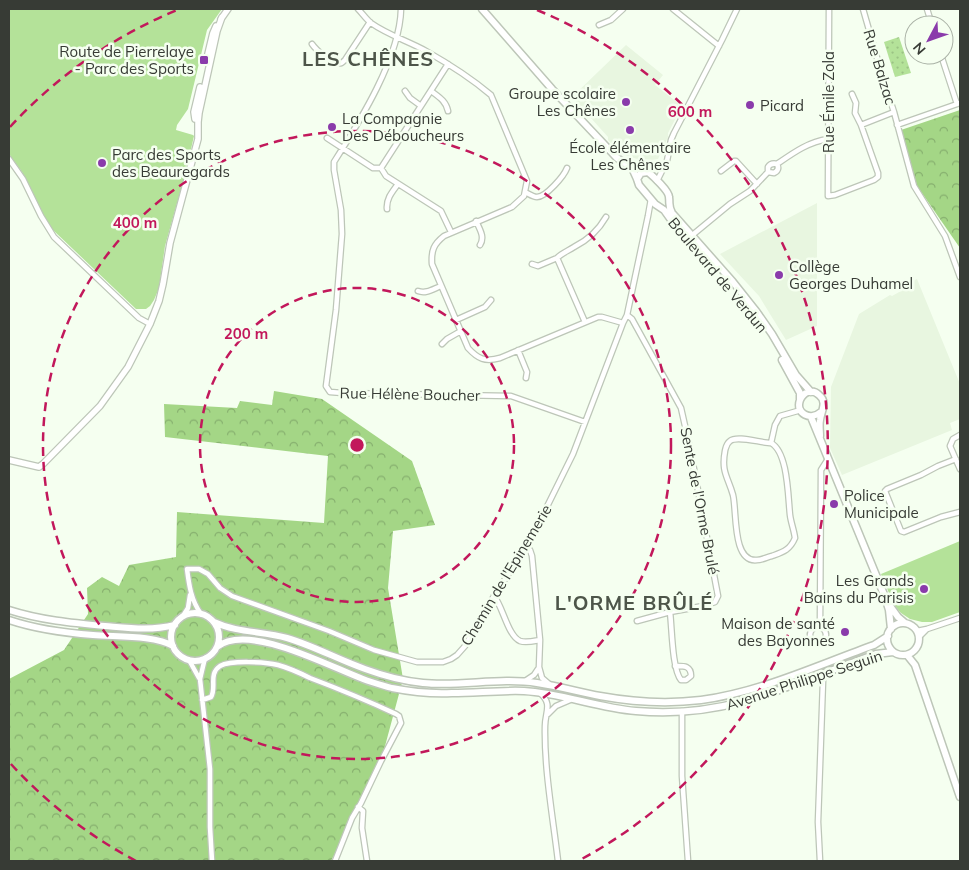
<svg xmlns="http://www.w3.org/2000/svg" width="969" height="870" viewBox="0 0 969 870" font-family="Mulish,sans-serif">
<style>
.built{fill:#e8f6e0}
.forest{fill:url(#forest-crowns)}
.park{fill:url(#park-dots)}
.pitch{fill:#b4e299}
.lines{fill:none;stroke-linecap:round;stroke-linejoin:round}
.minor-casing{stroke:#bdc6b8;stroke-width:7}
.tertiary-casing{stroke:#bdc6b8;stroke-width:8}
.secondary-casing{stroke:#bdc6b8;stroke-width:9}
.minor{stroke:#fff;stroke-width:4.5}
.tertiary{stroke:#fff;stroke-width:5.5}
.secondary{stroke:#fff;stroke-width:6}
.ring{fill:none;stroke:#c2185b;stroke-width:2.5;stroke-dasharray:9 6}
.poi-dot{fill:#8a3bab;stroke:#f5fff0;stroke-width:2}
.labels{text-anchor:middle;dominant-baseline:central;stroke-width:5;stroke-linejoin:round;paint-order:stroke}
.poi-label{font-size:15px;fill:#373b35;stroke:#f5fff0;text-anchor:start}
.street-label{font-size:15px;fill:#373b35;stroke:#f5fff0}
.district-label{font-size:20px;font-weight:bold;letter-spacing:1px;fill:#4d5549;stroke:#f5fff0}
.centre{fill:#c2185b;stroke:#f5fff0;stroke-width:2.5}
.ring-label{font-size:15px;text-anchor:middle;font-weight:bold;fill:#c2185b;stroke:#f5fff0;stroke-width:5;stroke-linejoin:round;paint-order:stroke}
</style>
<defs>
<pattern id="forest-crowns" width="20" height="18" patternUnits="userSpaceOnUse" patternTransform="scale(1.25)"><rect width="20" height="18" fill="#a4d686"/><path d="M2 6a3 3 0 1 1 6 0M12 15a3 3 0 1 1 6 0" fill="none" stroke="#86af6e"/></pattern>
<pattern id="park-dots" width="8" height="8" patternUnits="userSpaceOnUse" patternTransform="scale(1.25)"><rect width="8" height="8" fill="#b4e299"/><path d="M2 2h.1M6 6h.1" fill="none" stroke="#9bc384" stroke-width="1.8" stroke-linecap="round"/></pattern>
</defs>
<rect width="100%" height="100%" fill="#f5fff0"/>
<path class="built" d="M626 45 663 75 655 85 682 106 668 133V137L658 159 644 161 621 154 608 140V137L572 97Z
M817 203V326L786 340 759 296 720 254Z
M917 279 960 384V419L950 423 952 430 842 475 830 448 831 387 859 314 890 295 892 296 910 286 909 283Z"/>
<path class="forest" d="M960 110V248L917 186 901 130Z
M274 391 322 399 412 461 435 525 393 531 388 588 403 679 377 776 331 861H9V679L64 650 88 614 87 588 102 577 119 586 129 565 176 557 177 512 324 523 328 456 165 437 164 404 237 408 240 401 272 405Z"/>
<path class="park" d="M899 37 911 73 895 77 884 42Z"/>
<path class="pitch" d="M9 9H222L207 30 188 109 177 125 176 130 193 135 194 136 185 175 165 246 159 288 154 300 150 306 146 309H136L54 231 46 222 22 172 9 154Z
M960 541V612L932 622H922L910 619 901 613 894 605 881 574Z"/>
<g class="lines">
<defs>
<path id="minor" d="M358 9C362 13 366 19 371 23 388 35 408 41 426 51 449 64 471 78 491 95L527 181 524 196 512 207 444 236C434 244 431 250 432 264L468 348C478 359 485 362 500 358L598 317H602L623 323
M401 9C400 57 360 121 334 162V170L341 210 342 234 336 310 326 386 330 392 343 393 511 396 585 422
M673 9 719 46
M829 9 828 196 835 195 874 180 878 177V173L861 125 894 112
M863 9 882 75 894 112 914 186 945 236 960 277
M927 9 932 25
M599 25 611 20 623 9
M312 44C316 50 330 62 337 63 341 64 342 63 345 60L370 22
M941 55 957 104
M448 64 381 168 386 176 441 211 451 232
M405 91 410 98 421 106
M431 91C439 97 446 101 448 111
M852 94 856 103 855 113 861 125
M897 125 960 103
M327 138 373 168H381
M9 159 23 179 41 216 54 237 139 318 150 324
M777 164C793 153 808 142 828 139
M721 171 734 161H736L757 184
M657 181 667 161 671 140 674 133 722 40 737 9
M525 192C529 194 533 197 537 197 546 197 564 176 567 168
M387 209C386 199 392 192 398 184
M476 221C480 230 485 237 480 245
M690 237 730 204 750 191 768 172V167C770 164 773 163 777 164 779 168 778 171 774 173L768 172
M532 264 538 266 557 258
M418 291C426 294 433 289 441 286
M627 315 632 319 681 408 690 448 718 596 715 602 703 606 670 612C672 628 672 669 681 680H686L691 676C691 665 683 666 675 666
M456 320 485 307 491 300
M585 322 557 258C562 253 568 251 574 247 588 240 598 231 606 217
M442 344 447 339 461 331
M518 350 527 372 526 378
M960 435 953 439 950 446 960 469
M771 443C761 443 737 435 730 441 726 444 726 447 725 451 721 472 728 477 733 495 737 511 732 563 757 560 762 560 767 557 772 556 783 552 790 550 795 538 794 530 791 523 790 515 788 497 788 452 771 443L775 425 780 416 801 410
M956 459 938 466 921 475 887 489 885 491 901 531 904 532 941 517 960 512
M525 548 530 550 532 556 540 640 539 667 542 678 549 684
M494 596C503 607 508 636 520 641 526 643 534 641 540 640
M201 614C191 600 189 585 187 569H199L208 574 220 588 232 596 329 631 374 650 417 662H443L451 659 457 655 465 646 494 596 530 541 573 454 623 323 627 315 648 216 651 199
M183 616 188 608 190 595
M637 621 670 612
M820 627 821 470 828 459
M810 635a8 8 0 1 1 16 0a8 8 0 1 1-16 0Z
M917 631 927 629 960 618
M919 637 926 630
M205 658 200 679 210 769V827L212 861
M189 660 199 678
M525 681 534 675 538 669
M540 693C553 704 545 712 545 726 544 769 553 818 558 861
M202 700 211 697C217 687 208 674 220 666 231 660 266 662 278 665 289 668 300 673 310 678 339 689 368 701 396 714L399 716 401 723 381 761 361 803 352 818 335 861
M682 711V776L688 861
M548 714 556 706 570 700
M358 807 363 811 362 828 367 861
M820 861 818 822 823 681 821 675"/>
<path id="tertiary" d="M221 19 228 9
M207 58 213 33 216 26
M195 119 194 112 200 87
M9 460 39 467 43 464 100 406 128 367 150 324 159 301 163 284 170 243 198 139V122L199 113 217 31 222 17"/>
<path id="secondary" d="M482 9 552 89 617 158 635 170
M632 168 637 179 639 185 655 204 664 210 674 224 708 260
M637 179 641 173 648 172C653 176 669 191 669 197 670 205 668 205 672 213L733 282 756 311 772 334 796 375 811 392
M782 360 800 393V399
M811 417 885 597 889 610 891 629
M820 436C820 431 819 425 820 420 821 411 828 402 819 395 816 392 812 391 808 392 805 393 802 396 800 400 795 414 811 421 821 412
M890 606 898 617 905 623
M9 610C40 620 72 623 105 626 129 628 151 631 175 625
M171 637a24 24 0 1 1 48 0a24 24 0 1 1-48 0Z
M9 620C36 629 65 633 93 635 116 637 155 635 173 646
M214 622C237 633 263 631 287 638 314 646 339 660 365 669 384 676 403 681 423 683 461 687 499 677 537 683 558 686 579 692 600 696 633 702 668 704 701 700 761 692 818 665 874 645L888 636
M887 639a16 16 0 1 1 32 0a16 16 0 1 1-32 0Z
M217 647C248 622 330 667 363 679 373 683 382 685 392 688 412 692 432 694 452 693 476 693 500 690 524 691 561 693 598 708 636 711 671 714 707 711 741 702 759 698 777 691 795 684 822 674 849 664 876 654L893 652
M907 655 915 665 960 797"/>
</defs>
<use href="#minor" class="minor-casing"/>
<use href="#tertiary" class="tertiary-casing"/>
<use href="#secondary" class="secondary-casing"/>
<use href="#minor" class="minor"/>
<use href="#tertiary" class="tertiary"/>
<use href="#secondary" class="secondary"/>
</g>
<g class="ring">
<circle cx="357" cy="445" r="157"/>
<circle cx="357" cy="445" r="314"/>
<path d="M136 861A471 471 0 0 1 10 763M10 127A471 471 0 0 1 177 10M537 10A471 471 0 0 1 578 861"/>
</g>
<g class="poi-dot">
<rect x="199" y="55" width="10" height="10" rx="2.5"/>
<circle cx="626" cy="102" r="5"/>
<circle cx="750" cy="105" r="5"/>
<circle cx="332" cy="127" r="5"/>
<circle cx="630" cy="130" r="5"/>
<circle cx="102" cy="163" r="5"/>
<circle cx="779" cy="275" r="5"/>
<circle cx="834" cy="504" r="5"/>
<circle cx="924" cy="589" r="5"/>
<circle cx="845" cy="632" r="5"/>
</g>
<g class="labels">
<g class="poi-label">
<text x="194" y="51" text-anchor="end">Route de Pierrelaye<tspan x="194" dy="17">- Parc des Sports</tspan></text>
<text x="616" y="93" text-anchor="end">Groupe scolaire<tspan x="616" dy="17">Les Chênes</tspan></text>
<text x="760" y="105">Picard</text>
<text x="342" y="118">La Compagnie<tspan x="342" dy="17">Des Déboucheurs</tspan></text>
<text x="630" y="147" text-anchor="middle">École élémentaire<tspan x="630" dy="17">Les Chênes</tspan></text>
<text x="112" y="154">Parc des Sports<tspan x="112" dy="17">des Beauregards</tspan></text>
<text x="789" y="266">Collège<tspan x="789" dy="17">Georges Duhamel</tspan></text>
<text x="844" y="495">Police<tspan x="844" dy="17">Municipale</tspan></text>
<text x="914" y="580" text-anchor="end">Les Grands<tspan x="914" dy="17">Bains du Parisis</tspan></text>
<text x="835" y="623" text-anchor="end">Maison de santé<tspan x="835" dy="17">des Bayonnes</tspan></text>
</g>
<g class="street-label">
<text transform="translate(880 67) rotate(73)">Rue Balzac</text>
<text transform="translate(828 102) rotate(-90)">Rue Émile Zola</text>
<text transform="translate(718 275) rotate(50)">Boulevard de Verdun</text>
<text transform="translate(410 394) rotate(1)">Rue Hélène Boucher</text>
<text transform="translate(700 501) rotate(79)">Sente de l'Orme Brulé</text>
<text transform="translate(506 575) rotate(-59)">Chemin de l'Epinemerie</text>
<text transform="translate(804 680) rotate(-18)">Avenue Philippe Seguin</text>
</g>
<g class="district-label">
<text x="368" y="58">LES CHÊNES</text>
<text x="634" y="602">L'ORME BRÛLÉ</text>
</g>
</g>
<circle cx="357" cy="445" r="8" class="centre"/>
<g class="ring-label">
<text x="690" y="117">600 m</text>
<text x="135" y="228">400 m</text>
<text x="246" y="339">200 m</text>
</g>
<rect width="969" height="870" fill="none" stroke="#373b35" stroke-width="20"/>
<g transform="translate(929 40) rotate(229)"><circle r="24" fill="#f5fff0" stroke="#a9b1a5"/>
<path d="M0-4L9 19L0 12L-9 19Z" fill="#8a3bab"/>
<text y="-8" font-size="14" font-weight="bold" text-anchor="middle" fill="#373b35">N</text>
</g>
</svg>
